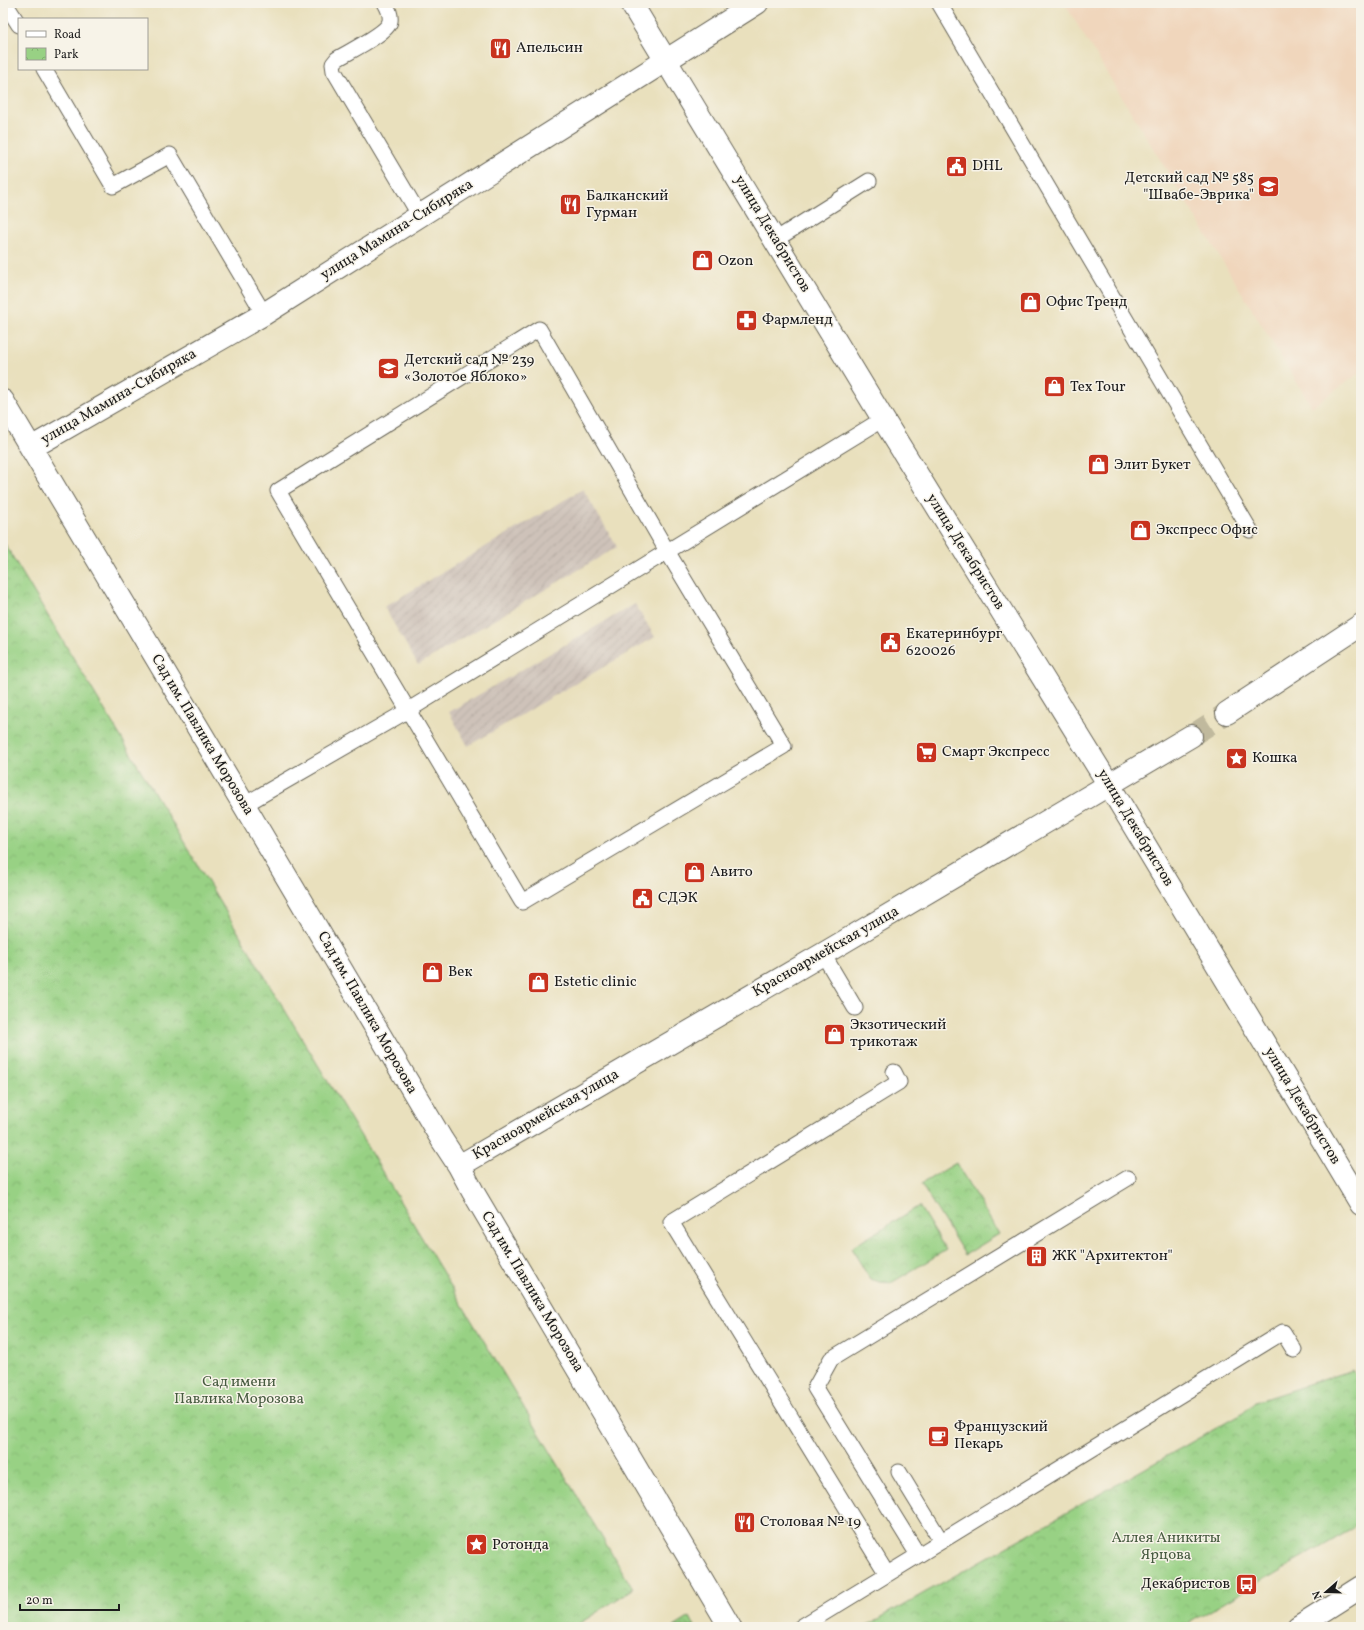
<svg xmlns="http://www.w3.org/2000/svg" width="1364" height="1630" viewBox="0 0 1364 1630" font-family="Vollkorn,serif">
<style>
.built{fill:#f0d6bc}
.industrial{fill:url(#industrial-furrows)}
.park{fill:url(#park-crowns);stroke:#5a7650}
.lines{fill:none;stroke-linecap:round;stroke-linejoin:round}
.street-tunnel{stroke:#c0b99d;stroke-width:22;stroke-dasharray:22 11;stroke-linecap:butt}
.lane-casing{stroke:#646154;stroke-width:17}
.street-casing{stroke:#646154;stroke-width:24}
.secondary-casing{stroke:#646154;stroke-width:24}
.lane{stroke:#fff;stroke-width:15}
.street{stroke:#fff;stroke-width:22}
.secondary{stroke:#fff;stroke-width:22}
.labels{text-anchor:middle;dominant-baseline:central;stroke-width:3;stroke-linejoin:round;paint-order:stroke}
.poi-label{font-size:15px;fill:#1c1c1c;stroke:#f7f3e8;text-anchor:start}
.street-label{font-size:15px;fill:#1c1c1c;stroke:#f7f3e8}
.park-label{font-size:15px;fill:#475b40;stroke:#f7f3e8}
</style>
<defs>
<pattern id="industrial-furrows" width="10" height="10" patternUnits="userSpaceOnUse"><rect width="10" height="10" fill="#cec2b9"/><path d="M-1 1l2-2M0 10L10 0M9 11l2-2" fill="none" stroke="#b0a69e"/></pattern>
<pattern id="park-crowns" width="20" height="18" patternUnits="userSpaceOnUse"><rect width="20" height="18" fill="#98d184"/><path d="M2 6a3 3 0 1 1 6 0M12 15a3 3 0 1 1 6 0" fill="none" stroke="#82b371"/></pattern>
</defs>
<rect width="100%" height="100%" fill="#f7f3e8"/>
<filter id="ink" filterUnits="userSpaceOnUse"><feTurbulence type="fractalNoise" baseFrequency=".025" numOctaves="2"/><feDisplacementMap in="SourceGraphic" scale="8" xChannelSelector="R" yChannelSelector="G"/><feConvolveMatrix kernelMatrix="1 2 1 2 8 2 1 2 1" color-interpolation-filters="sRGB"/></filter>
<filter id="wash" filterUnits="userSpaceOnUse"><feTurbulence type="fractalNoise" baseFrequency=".012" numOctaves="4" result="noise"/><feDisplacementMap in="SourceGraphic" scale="16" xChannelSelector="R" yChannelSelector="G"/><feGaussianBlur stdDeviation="0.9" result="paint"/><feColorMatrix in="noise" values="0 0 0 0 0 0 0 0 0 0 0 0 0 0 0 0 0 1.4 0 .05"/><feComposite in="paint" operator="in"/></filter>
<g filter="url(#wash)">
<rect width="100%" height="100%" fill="#e9e0bd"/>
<path class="built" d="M1064 3H1361V372L1312 407Z"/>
<path class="industrial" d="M583 489 617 547 418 665 384 607Z
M635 604 655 637 468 746 449 712Z"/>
<path class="park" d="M3 541 633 1589 574 1627H3Z
M956 1163 999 1234 965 1255 921 1184Z
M919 1206 946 1250 891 1283 880 1282 870 1279 851 1248Z
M1353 1370 1361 1384V1524L1182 1627H864L1243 1413 1255 1402Z
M690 1617 695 1627H674Z"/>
</g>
<g filter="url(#ink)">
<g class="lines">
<path class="street-tunnel" d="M1191 736 1227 713"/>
<defs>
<path id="lane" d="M5 3 19 25
M385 3C388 8 391 15 390 21 388 33 348 52 337 59L333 64 334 71 420 216
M939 3 1250 530
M44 69 113 186 170 155 264 314
M775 240 869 181
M539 329 667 551 784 746 522 902 278 491Z
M244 805 407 711 883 419
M823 954 855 1008
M899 1472 941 1541
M918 1555 815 1388 831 1359 1128 1178
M887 1574 671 1222 899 1082 894 1072
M801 1627 1283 1332 1294 1350"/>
<path id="street" d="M3 401 244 805 442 1140 459 1166 473 1192 730 1627
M31 448 264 314 757 3
M1227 713 1361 625
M459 1166 823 954 1191 736"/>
<path id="secondary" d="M631 3 883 419 1109 785 1361 1204
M1298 1627 1361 1587"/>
</defs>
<use href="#lane" class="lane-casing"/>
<use href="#street" class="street-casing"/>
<use href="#secondary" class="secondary-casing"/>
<use href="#lane" class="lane"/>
<use href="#street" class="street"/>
<use href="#secondary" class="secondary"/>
</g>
</g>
<defs>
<symbol id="restaurant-square" viewBox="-11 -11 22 22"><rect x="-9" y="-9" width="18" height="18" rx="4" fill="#c8321e" stroke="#f7f3e8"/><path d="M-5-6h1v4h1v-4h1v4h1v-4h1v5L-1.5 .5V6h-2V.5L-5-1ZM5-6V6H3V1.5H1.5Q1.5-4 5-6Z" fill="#fff"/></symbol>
<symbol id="civic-square" viewBox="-11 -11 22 22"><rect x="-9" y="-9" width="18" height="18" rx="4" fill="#c8321e" stroke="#f7f3e8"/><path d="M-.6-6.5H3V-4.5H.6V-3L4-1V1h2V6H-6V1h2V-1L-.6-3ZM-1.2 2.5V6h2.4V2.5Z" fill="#fff"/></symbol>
<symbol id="school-square" viewBox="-11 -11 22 22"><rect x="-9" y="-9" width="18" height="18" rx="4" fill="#c8321e" stroke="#f7f3e8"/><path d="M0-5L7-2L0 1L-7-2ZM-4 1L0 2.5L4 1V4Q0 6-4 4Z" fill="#fff"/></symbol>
<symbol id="shop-square" viewBox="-11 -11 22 22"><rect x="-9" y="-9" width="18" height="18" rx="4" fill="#c8321e" stroke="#f7f3e8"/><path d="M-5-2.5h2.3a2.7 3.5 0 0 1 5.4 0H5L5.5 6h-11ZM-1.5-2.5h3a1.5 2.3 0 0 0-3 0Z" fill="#fff"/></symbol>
<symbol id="pharmacy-square" viewBox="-11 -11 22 22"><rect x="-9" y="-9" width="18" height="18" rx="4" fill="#c8321e" stroke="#f7f3e8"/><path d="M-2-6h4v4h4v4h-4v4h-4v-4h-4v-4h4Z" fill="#fff"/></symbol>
<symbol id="supermarket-square" viewBox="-11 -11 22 22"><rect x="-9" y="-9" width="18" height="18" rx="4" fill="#c8321e" stroke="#f7f3e8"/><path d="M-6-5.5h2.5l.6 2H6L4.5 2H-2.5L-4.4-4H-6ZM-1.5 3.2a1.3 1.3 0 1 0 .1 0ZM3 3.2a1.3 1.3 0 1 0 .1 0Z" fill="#fff"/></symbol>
<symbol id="sight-square" viewBox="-11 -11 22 22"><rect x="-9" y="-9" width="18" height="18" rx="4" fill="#c8321e" stroke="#f7f3e8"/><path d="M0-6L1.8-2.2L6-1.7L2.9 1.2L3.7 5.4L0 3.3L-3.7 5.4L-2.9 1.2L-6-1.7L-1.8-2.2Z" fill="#fff"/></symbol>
<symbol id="building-square" viewBox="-11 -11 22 22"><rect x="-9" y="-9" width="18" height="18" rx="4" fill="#c8321e" stroke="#f7f3e8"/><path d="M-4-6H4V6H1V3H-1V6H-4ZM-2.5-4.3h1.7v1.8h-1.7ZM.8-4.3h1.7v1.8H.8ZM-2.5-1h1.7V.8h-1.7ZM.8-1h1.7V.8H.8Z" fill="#fff"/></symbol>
<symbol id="cafe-square" viewBox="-11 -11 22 22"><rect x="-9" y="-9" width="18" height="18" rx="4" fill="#c8321e" stroke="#f7f3e8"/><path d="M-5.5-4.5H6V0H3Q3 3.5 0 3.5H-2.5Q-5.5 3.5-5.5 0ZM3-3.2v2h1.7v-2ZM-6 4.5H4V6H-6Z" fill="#fff"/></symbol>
<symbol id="bus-square" viewBox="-11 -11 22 22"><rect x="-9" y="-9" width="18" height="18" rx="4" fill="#c8321e" stroke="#f7f3e8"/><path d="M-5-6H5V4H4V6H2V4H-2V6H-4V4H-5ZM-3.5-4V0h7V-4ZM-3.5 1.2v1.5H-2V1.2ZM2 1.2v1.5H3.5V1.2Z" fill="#fff"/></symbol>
</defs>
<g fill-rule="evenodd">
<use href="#restaurant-square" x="488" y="36" width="25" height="25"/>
<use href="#civic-square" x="944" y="154" width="25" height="25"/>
<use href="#school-square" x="1256" y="174" width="25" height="25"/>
<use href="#restaurant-square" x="558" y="192" width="25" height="25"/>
<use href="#shop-square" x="690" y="248" width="25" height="25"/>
<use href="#shop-square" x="1018" y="290" width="25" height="25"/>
<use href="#pharmacy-square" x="734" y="308" width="25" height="25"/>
<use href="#school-square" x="376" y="356" width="25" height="25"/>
<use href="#shop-square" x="1042" y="374" width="25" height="25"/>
<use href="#shop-square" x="1086" y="452" width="25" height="25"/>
<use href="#shop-square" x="1128" y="518" width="25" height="25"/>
<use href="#civic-square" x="878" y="630" width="25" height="25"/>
<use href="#supermarket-square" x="914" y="740" width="25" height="25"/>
<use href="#sight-square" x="1224" y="746" width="25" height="25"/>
<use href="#shop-square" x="682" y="860" width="25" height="25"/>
<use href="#civic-square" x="630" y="886" width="25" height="25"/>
<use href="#shop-square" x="420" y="960" width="25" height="25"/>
<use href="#shop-square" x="526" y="970" width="25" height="25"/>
<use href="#shop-square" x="822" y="1022" width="25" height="25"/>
<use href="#building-square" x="1024" y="1244" width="25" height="25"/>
<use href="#cafe-square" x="926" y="1424" width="25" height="25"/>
<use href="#restaurant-square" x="732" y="1510" width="25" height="25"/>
<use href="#sight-square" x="464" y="1532" width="25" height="25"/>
<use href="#bus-square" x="1234" y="1572" width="25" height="25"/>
</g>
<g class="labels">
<g class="poi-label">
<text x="516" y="48">Апельсин</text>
<text x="972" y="166">DHL</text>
<text x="1254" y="178" text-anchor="end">Детский сад № 585<tspan x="1254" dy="17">"Швабе-Эврика"</tspan></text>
<text x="586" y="196">Балканский<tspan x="586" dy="17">Гурман</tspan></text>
<text x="718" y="261">Ozon</text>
<text x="1046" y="302">Офис Тренд</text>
<text x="762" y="320">Фармленд</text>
<text x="404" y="360">Детский сад № 239<tspan x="404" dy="17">«Золотое Яблоко»</tspan></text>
<text x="1070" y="387">Tex Tour</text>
<text x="1114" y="465">Элит Букет</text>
<text x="1156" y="530">Экспресс Офис</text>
<text x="906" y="634">Екатеринбург<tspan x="906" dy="17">620026</tspan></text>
<text x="942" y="752">Смарт Экспресс</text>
<text x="1252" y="758">Кошка</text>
<text x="710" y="872">Авито</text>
<text x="658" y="898">СДЭК</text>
<text x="448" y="972">Век</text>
<text x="554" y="982">Estetic clinic</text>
<text x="850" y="1025">Экзотический<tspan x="850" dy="17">трикотаж</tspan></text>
<text x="1052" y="1256">ЖК "Архитектон"</text>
<text x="954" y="1427">Французский<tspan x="954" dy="17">Пекарь</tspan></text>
<text x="760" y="1522">Столовая № 19</text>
<text x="492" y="1545">Ротонда</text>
<text x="1230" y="1584" text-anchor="end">Декабристов</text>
</g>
<g class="street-label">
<text transform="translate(397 230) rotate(-32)">улица Мамина-Сибиряка</text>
<text transform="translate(772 234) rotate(59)">улица Декабристов</text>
<text transform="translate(119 397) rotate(-30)">улица Мамина-Сибиряка</text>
<text transform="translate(965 552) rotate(58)">улица Декабристов</text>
<text transform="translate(202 735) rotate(59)">Сад им. Павлика Морозова</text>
<text transform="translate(1135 828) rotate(59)">улица Декабристов</text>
<text transform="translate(826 952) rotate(-30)">Красноармейская улица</text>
<text transform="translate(367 1013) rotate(60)">Сад им. Павлика Морозова</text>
<text transform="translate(1302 1106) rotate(59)">улица Декабристов</text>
<text transform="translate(546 1115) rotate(-30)">Красноармейская улица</text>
<text transform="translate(532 1292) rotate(59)">Сад им. Павлика Морозова</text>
</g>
<g class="park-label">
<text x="239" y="1382">Сад имени<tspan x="239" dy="17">Павлика Морозова</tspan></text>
<text x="1166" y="1538">Аллея Аникиты<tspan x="1166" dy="17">Ярцова</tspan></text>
</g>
</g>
<rect width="1364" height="1630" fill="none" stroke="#f7f3e8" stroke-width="16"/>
<rect x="18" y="18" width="130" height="52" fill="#f7f3e8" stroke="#9f9d96"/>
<rect x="26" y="31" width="20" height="6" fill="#ffffff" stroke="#9f9d96"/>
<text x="54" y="38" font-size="12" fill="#1c1c1c">Road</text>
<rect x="26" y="48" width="20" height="12" fill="url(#park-crowns)" stroke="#9f9d96"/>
<text x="54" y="58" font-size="12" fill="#1c1c1c">Park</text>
<g transform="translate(1326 1592) rotate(250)" stroke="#f7f3e8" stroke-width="3" paint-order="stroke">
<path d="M0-3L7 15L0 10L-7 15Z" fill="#1c1c1c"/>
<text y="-6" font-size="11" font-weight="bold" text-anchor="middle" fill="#1c1c1c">N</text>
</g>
<path d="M20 1604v6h99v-6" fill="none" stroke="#1c1c1c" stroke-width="2"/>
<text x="26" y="1604" font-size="12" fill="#1c1c1c" stroke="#f7f3e8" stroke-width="3" paint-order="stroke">20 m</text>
</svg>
